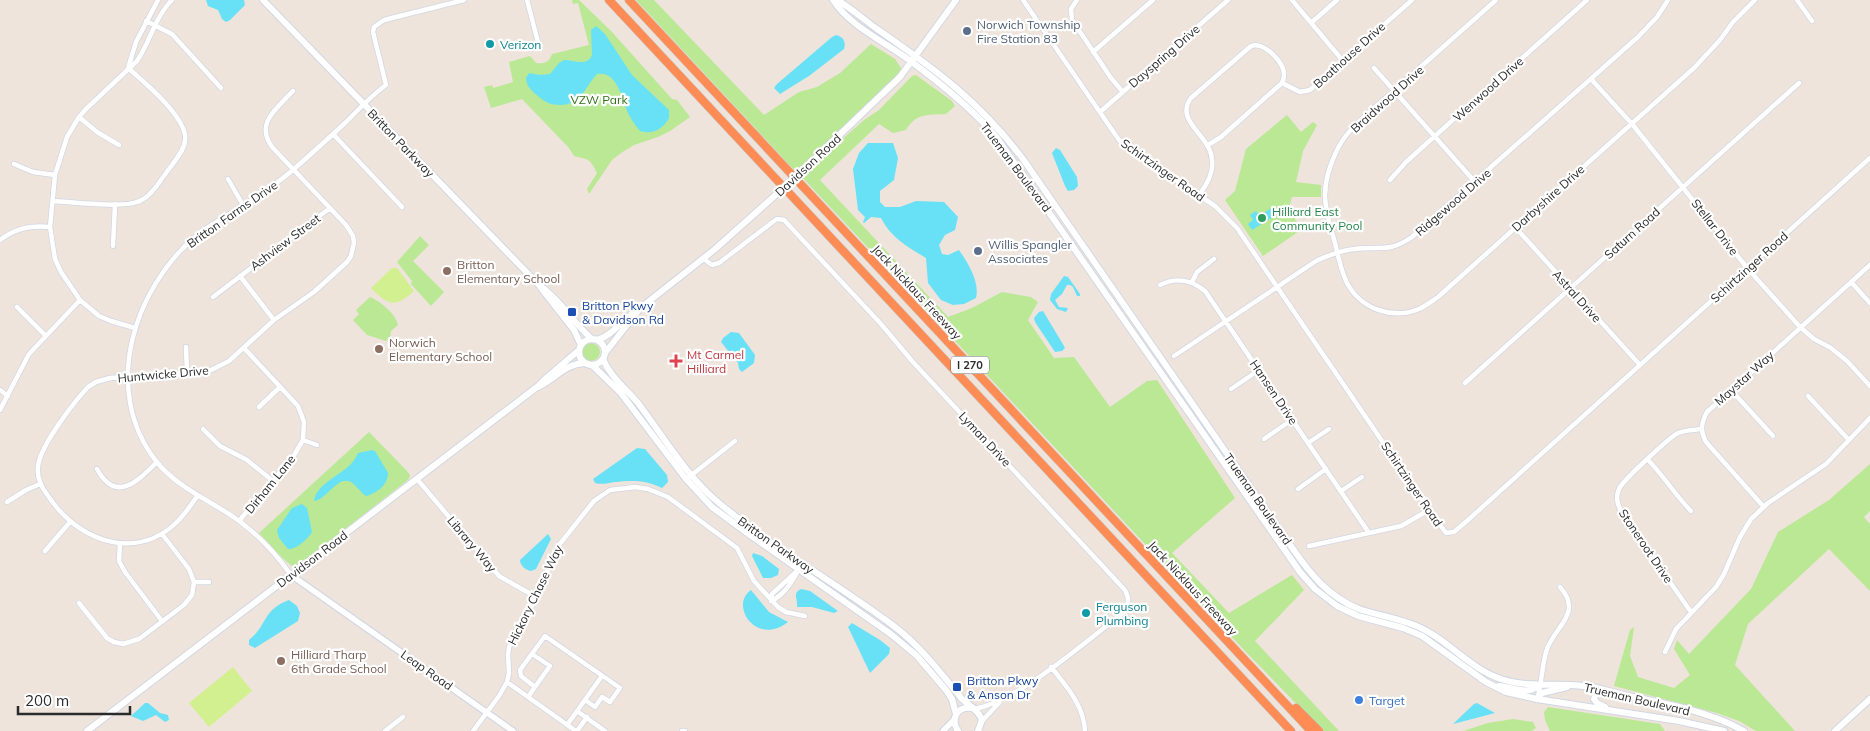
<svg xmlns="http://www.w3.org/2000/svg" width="1870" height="731" viewBox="0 0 1870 731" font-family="Mulish,sans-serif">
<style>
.green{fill:#bae894}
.pitch{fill:#d2f08f}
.water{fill:#68e1f7}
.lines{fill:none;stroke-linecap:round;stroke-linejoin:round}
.minor-casing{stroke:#d1d7e4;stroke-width:6}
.tertiary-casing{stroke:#d1d7e4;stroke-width:8}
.secondary-casing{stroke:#d1d7e4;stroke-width:8}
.motorway-casing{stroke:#c4c4c4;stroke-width:9}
.minor{stroke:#fff;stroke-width:4.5}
.tertiary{stroke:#fff;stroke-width:5.5}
.secondary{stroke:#fff;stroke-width:6}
.motorway{stroke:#ff8b55;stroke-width:8}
.secondary-bridge-casing{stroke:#d1d7e4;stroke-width:8;stroke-linecap:butt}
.secondary-bridge{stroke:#fff;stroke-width:6}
.service-dot{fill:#5c6f8a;stroke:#fff;stroke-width:2}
.culture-dot{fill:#0f9aa8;stroke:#fff;stroke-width:2}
.leisure-dot{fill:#2e9e5b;stroke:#fff;stroke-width:2}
.education-dot{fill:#8d6e63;stroke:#fff;stroke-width:2}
.transit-dot{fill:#1a4fb4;stroke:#fff;stroke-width:2}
.health-dot{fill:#e0444e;stroke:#fff;stroke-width:2}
.shop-dot{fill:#3f7fe0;stroke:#fff;stroke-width:2}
.labels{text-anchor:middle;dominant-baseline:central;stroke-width:4.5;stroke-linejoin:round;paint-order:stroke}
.shield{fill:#fff;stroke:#6b6b6b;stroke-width:1}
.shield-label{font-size:11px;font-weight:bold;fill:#2b2b2b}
.service-label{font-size:12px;fill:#4e5e75;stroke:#fff;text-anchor:start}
.culture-label{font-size:12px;fill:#0d838f;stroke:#fff;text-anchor:start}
.street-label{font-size:12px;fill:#2b2b2b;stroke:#fff}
.park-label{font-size:12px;fill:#316d15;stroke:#fff}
.leisure-label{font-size:12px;fill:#27864d;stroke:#fff;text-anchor:start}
.education-label{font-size:12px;fill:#785e54;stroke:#fff;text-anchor:start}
.transit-label{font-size:12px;fill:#164399;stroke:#fff;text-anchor:start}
.health-label{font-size:12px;fill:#be3a42;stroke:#fff;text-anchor:start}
.shop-label{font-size:12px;fill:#366cbe;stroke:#fff;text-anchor:start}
</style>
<rect width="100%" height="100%" fill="#eee4dc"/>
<path class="green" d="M572 0H579L612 32 672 99 677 100 690 117 670 131 658 137 634 145 621 153 612 160 589 194 587 189 597 173C589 157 589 160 574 156L569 148 522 99 491 108 484 87 492 85 493 88 513 82 509 62 530 56 536 63C544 64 549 63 552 54L589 45 578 3 573 4Z
M636 0H654L764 115 799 92 817 87 840 73 871 44 895 59 901 68 899 72 890 83 796 172Z
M916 75 952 101 955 106 946 114C927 115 916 113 906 130L893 133 879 124 820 180 948 317 972 308 1002 292 1031 297 1038 302 1028 320 1054 358 1074 357 1110 407 1147 381 1157 380 1235 498 1172 553 1229 613 1292 575 1304 590 1255 641 1339 731H1323L1244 650 801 176 864 120 879 110 912 76Z
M1287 115 1301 132 1313 122 1317 125 1303 151 1296 182 1321 185V197H1292L1289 208 1301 230 1263 256 1225 200 1235 191 1246 149Z
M420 236 429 245 413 261 444 292 431 306 411 284 412 281 397 262Z
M370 297C380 301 396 314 398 325L391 331 390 338 386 341 367 335 353 320 359 314 356 310Z
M582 352a9 9 0 1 1 18 0a9 9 0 1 1-18 0Z
M369 432 407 471 410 475 409 479 298 566 295 567C288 566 266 540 259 533Z
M1870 464V511L1864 517 1870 524V591L1829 549 1748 624 1735 665 1795 731H1756L1739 721 1717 713 1614 686 1630 630 1634 627 1630 656 1638 677 1674 688 1690 675 1674 649 1677 640 1689 654 1751 589 1778 532 1829 500Z
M1548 707 1660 724 1665 731H1550L1545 720 1544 712Z
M1513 719 1533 722 1536 728 1532 731H1463L1488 723Z"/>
<path class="pitch" d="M392 268H397L414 291C395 308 389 306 371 288Z
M233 667 252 691 209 727 189 703Z"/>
<path class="water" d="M206 0H244L245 5 230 20 226 22 222 19 218 10 208 6Z
M596 26 605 34 632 75 669 110V118C663 129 653 135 640 131 636 126 632 121 629 115 622 101 618 70 597 74 585 87 581 105 560 105 551 105 545 102 539 97 532 91 526 86 526 78L529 73 540 75 550 74 559 63 564 60C574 60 587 67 592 55L591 30Z
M836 35C844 37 846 42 844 49L809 76 780 94 774 88 777 84 832 37Z
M868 143H893L898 158 894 180 880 191V202L885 207H900L916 201 944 202 958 217 955 230 945 235 939 245 942 254 948 255 959 250C968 263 980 282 976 298L964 304 953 305 941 300 928 283 926 258C908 247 891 238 881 218L871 217 864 223 863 222 865 217 858 210 853 169 859 153Z
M1056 148 1060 150 1077 177 1078 186 1074 190 1068 191 1065 186 1052 153Z
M1271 208 1276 215 1252 230 1248 224 1253 220 1250 215 1256 211 1260 216Z
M1064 276 1068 277 1080 294V296H1077L1073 287 1070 285H1067L1062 294 1055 300 1059 307 1068 308 1066 312 1057 309 1050 300 1051 294Z
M1043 311 1064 346 1065 348 1062 351 1055 352 1035 322 1034 318 1039 312Z
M731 332 739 333 755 355 754 363 742 372 739 369 738 363 721 342 723 338Z
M637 448 645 449 667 475 668 482 662 488C646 480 632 480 615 482 608 483 602 485 595 483L593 479Z
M372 450 375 451 388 473C388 485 377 493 366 496 360 492 357 486 351 482 337 475 326 501 314 501 316 484 341 475 351 464 354 461 356 457 358 453Z
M302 504 307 508 312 532C308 539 296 550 288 549L279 538 277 530 292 508Z
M548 534 551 539 536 569 531 571C526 570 520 566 520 560Z
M753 553 762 556 779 569 778 575 771 578H763L752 556Z
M801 589 810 591 838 611 834 613 812 607H797C798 599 792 593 801 589Z
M751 590 769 612 788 622C756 647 729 605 751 590Z
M289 600 297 606 300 613 298 621 255 648 249 645V640C268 625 262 610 289 600Z
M852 623 880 640 890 648 889 654 870 673 848 627Z
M145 703H148L160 713 168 715 169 720 165 722 156 715 143 721 131 716Z
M1477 703 1495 713 1453 724 1474 704Z"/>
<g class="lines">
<defs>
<path id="minor" d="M527 0 538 42
M1023 0 1119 140 1129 149 1215 206 1237 228 1429 510 1446 533 1454 532 1468 520 1870 158
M1077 0 1071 9 1072 20 1111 78 1123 92
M1292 0 1343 61
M1496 0C1460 32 1424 64 1388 96 1371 111 1349 127 1338 148 1331 162 1325 178 1325 195 1325 211 1331 228 1335 243 1338 256 1341 271 1347 283 1361 309 1392 320 1419 309 1426 306 1432 301 1438 297L1694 68 1720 40 1733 22 1755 0
M1797 0 1812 21
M146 21 172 34 221 88
M1311 23 1337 0
M1093 52 1153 0
M128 68 136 42 158 0
M1374 68 1475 182
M1591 79 1632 124 1748 269 1800 327 1814 339 1831 348 1847 361 1870 386
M1282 83 1300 92 1310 90 1412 0
M1100 112 1228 0
M79 117 97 132 119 145
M333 134 402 207
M14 164 33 172 55 175
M228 179 243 205
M1390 180 1406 162 1587 0
M1199 195C1207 184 1214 173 1212 159 1210 135 1174 121 1191 98L1251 46C1264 41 1285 63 1284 75 1284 78 1283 81 1282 83L1221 137 1208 145
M53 201C73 202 120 208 137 202 150 198 158 184 166 173 172 164 184 152 185 141 189 119 143 81 128 68
M1515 227 1640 365
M0 240C14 229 32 225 50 227
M113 246 115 204
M704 259 712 265 719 263 774 221 777 219 784 220 881 324 912 361 1124 589C1130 598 1129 604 1123 613 1084 643 1021 699 975 709
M240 276 274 320
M1192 282 1197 272 1214 259
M1851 282 1870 303
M1160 285C1176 277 1192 280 1205 291L1369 533
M213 297 330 208
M17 307 45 335
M135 328 111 321 99 316 80 300 61 272 55 259 50 227 55 175 67 137 79 117 86 109 137 61C150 42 155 17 172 0
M186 347 187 373
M1174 356 1316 261C1329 255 1341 250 1355 249 1380 246 1389 253 1412 237L1638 37 1657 17 1668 0
M1465 383 1799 83
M1231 389 1259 370
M0 390 8 396
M1731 390 1773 436
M1808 396 1849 440
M259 407 280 387
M0 410 29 354 80 300
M203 429 220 446 247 460 273 481
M1264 439 1293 419
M303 440 317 445
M1308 443 1329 429
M1648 460C1664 476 1675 495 1691 511
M97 469C116 504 138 481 157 462
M689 477 735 441
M417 479 499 576 536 597
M1298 489 1326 469
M1341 491 1362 477
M198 495C191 505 185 514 177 522 138 560 84 543 54 504 46 493 36 482 38 467 39 447 74 402 88 387L96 382 110 378 199 372 209 371 229 361 274 320 314 292 347 262 351 256 354 243 353 236 346 225 273 148C254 124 276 109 293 91
M7 502 26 490 40 484
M1763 506 1706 442C1700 431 1701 423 1707 412L1870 265
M239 521 293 457 303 440 304 422 298 406 244 348
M120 544 119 561 125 572 162 621
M1309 546 1401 526 1429 510
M45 551 70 522
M291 575C274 551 254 530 229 514 204 498 175 485 156 461 101 390 133 289 197 235 211 224 227 216 242 206 260 195 278 183 294 169 311 154 328 139 345 123 358 110 371 96 386 85L373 32 374 27 384 20 464 0
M194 582H209
M771 601C785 595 792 581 799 569
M771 601 772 594 796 572
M79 603 107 638 114 642 123 644 139 639 184 605 192 595 194 582 189 569 162 534
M1691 612 1623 515C1618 506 1615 498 1619 489 1622 481 1670 437 1678 433 1685 430 1694 430 1701 429
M1665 652 1676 629 1716 587 1724 574 1740 537 1751 519 1768 503 1826 464 1870 418
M532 654 550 666 535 687
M1051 667C1066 686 1084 705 1085 731
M507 682 576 731
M1538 696C1542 681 1542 664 1547 649 1556 625 1583 613 1560 587
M528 697 535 687 521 676 520 670 545 636 620 688 610 702 602 697 595 707 585 700
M577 711 605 731
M982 721 999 703
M567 725 602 676
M385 731 403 717
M473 731 499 696 507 682 509 673 508 655 509 647 531 608 559 545 594 501 610 490 635 487 648 489 668 497 737 548 754 581 778 607 786 612 805 616
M577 731 587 717
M682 731H685"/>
<path id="tertiary" d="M291 575 513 731
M943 731 954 720"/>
<path id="secondary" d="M263 0 539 285C562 301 572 322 592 339
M833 0C849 25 881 40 905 57 938 81 971 107 997 138L1300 572 1315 589 1337 606 1358 616 1403 628 1422 636 1486 682 1506 692 1537 699 1679 721 1724 731
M837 0C850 7 864 20 877 29 935 69 980 102 1023 159L1293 549C1311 575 1329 597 1359 609 1377 615 1396 618 1414 625 1446 637 1468 668 1501 679 1528 688 1555 683 1584 686 1597 687 1611 692 1624 695 1664 703 1708 711 1744 731
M807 166 900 77 956 0
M541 288 574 330 581 345
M579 352a13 13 0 1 1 26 0a13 13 0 1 1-26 0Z
M597 340C614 335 623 318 639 309L714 250 770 200
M605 353 638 311
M603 359C610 376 626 389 638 403 663 436 687 477 719 503 774 549 838 584 895 627 921 647 941 673 962 699 969 706 979 710 982 720L978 731
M592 365 620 392 686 479 712 507 750 535 892 635 917 656 946 690 952 699 956 714
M538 387C555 379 565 364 584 363
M1499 686C1513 687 1527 696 1540 685
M1603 690 1596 694 1594 699 1597 703 1605 707
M1537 699 1542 693 1567 687
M87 731 537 387 544 380 579 350
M958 731C950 719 957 706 972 708
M1835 731 1870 699"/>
<path id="motorway" d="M609 0 1291 731
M629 0 1311 731
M1296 708 1319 731"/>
</defs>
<use href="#minor" class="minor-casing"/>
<use href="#tertiary" class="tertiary-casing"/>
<use href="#secondary" class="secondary-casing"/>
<use href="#motorway" class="motorway-casing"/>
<use href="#minor" class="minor"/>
<use href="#tertiary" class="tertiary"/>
<use href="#secondary" class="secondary"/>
<use href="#motorway" class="motorway"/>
<defs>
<path id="secondary-bridge" d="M770 200 807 166"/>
</defs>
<use href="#secondary-bridge" class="secondary-bridge-casing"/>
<use href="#secondary-bridge" class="secondary-bridge"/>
</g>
<g class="service-dot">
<circle cx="967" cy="31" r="5"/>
<circle cx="978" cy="251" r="5"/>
</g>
<g class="culture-dot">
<circle cx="490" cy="44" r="5"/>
<circle cx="1086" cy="613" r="5"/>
</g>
<circle class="leisure-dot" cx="1262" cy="218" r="5"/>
<g class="education-dot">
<circle cx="447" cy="271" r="5"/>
<circle cx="379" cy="349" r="5"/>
<circle cx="281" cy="661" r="5"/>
</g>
<g class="transit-dot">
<rect x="567" y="307" width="10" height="10" rx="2.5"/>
<rect x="952" y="682" width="10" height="10" rx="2.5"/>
</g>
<path class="health-dot" d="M673.5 353.5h5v5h5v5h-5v5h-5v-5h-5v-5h5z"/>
<circle class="shop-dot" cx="1359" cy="700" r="5"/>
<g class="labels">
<rect class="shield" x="951" y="356.5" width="38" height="17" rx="4"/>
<g class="shield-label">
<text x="970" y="365">I 270</text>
</g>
<g class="service-label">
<text x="977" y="24">Norwich Township<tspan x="977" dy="14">Fire Station 83</tspan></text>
<text x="988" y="244">Willis Spangler<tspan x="988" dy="14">Associates</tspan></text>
</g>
<g class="culture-label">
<text x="500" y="44">Verizon</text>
<text x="1096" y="606">Ferguson<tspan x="1096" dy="14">Plumbing</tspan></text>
</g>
<g class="street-label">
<text transform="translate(1349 55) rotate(-42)">Boathouse Drive</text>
<text transform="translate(1164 56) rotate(-41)">Dayspring Drive</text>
<text transform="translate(1488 89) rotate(-42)">Wenwood Drive</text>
<text transform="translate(1387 99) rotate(-42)">Braidwood Drive</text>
<text transform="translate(401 143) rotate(46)">Britton Parkway</text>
<text transform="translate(808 165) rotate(-43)">Davidson Road</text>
<text transform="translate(1016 167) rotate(53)">Trueman Boulevard</text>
<text transform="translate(1163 170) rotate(35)">Schirtzinger Road</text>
<text transform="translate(1548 198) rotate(-42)">Darbyshire Drive</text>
<text transform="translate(1453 202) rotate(-41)">Ridgewood Drive</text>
<text transform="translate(232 214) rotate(-35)">Britton Farms Drive</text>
<text transform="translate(1715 227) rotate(52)">Stellar Drive</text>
<text transform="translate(1632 233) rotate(-42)">Saturn Road</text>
<text transform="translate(285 242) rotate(-37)">Ashview Street</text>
<text transform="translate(1749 267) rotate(-42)">Schirtzinger Road</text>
<text transform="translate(917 292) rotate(47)">Jack Nicklaus Freeway</text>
<text transform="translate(1577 296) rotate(48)">Astral Drive</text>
<text transform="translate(163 374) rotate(-5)">Huntwicke Drive</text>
<text transform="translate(1744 378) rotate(-42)">Maystar Way</text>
<text transform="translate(1274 392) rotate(56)">Hansen Drive</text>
<text transform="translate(985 439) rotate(47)">Lyman Drive</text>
<text transform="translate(270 484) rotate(-51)">Dirham Lane</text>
<text transform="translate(1412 484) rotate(56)">Schirtzinger Road</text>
<text transform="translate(1258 499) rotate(55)">Trueman Boulevard</text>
<text transform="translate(472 544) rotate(50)">Library Way</text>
<text transform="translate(776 545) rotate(35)">Britton Parkway</text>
<text transform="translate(1646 546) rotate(56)">Stoneroot Drive</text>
<text transform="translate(312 559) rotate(-37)">Davidson Road</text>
<text transform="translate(1193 588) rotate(47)">Jack Nicklaus Freeway</text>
<text transform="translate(535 595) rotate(-64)">Hickory Chase Way</text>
<text transform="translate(427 670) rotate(35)">Leap Road</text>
<text transform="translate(1637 699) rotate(13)">Trueman Boulevard</text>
</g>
<g class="park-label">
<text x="599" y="99">VZW Park</text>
</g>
<g class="leisure-label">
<text x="1272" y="211">Hilliard East<tspan x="1272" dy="14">Community Pool</tspan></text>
</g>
<g class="education-label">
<text x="457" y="264">Britton<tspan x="457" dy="14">Elementary School</tspan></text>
<text x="389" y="342">Norwich<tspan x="389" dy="14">Elementary School</tspan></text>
<text x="291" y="654">Hilliard Tharp<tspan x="291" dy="14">6th Grade School</tspan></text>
</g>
<g class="transit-label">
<text x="582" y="305">Britton Pkwy<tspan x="582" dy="14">&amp; Davidson Rd</tspan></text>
<text x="967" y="680">Britton Pkwy<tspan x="967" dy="14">&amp; Anson Dr</tspan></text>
</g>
<g class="health-label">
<text x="687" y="354">Mt Carmel<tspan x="687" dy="14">Hilliard</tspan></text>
</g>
<g class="shop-label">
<text x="1369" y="700">Target</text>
</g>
</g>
<path d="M18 706v8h112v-8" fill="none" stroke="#2b2b2b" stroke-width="2.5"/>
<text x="25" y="706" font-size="15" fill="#2b2b2b" stroke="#ffffff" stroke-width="4" paint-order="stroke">200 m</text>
</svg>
